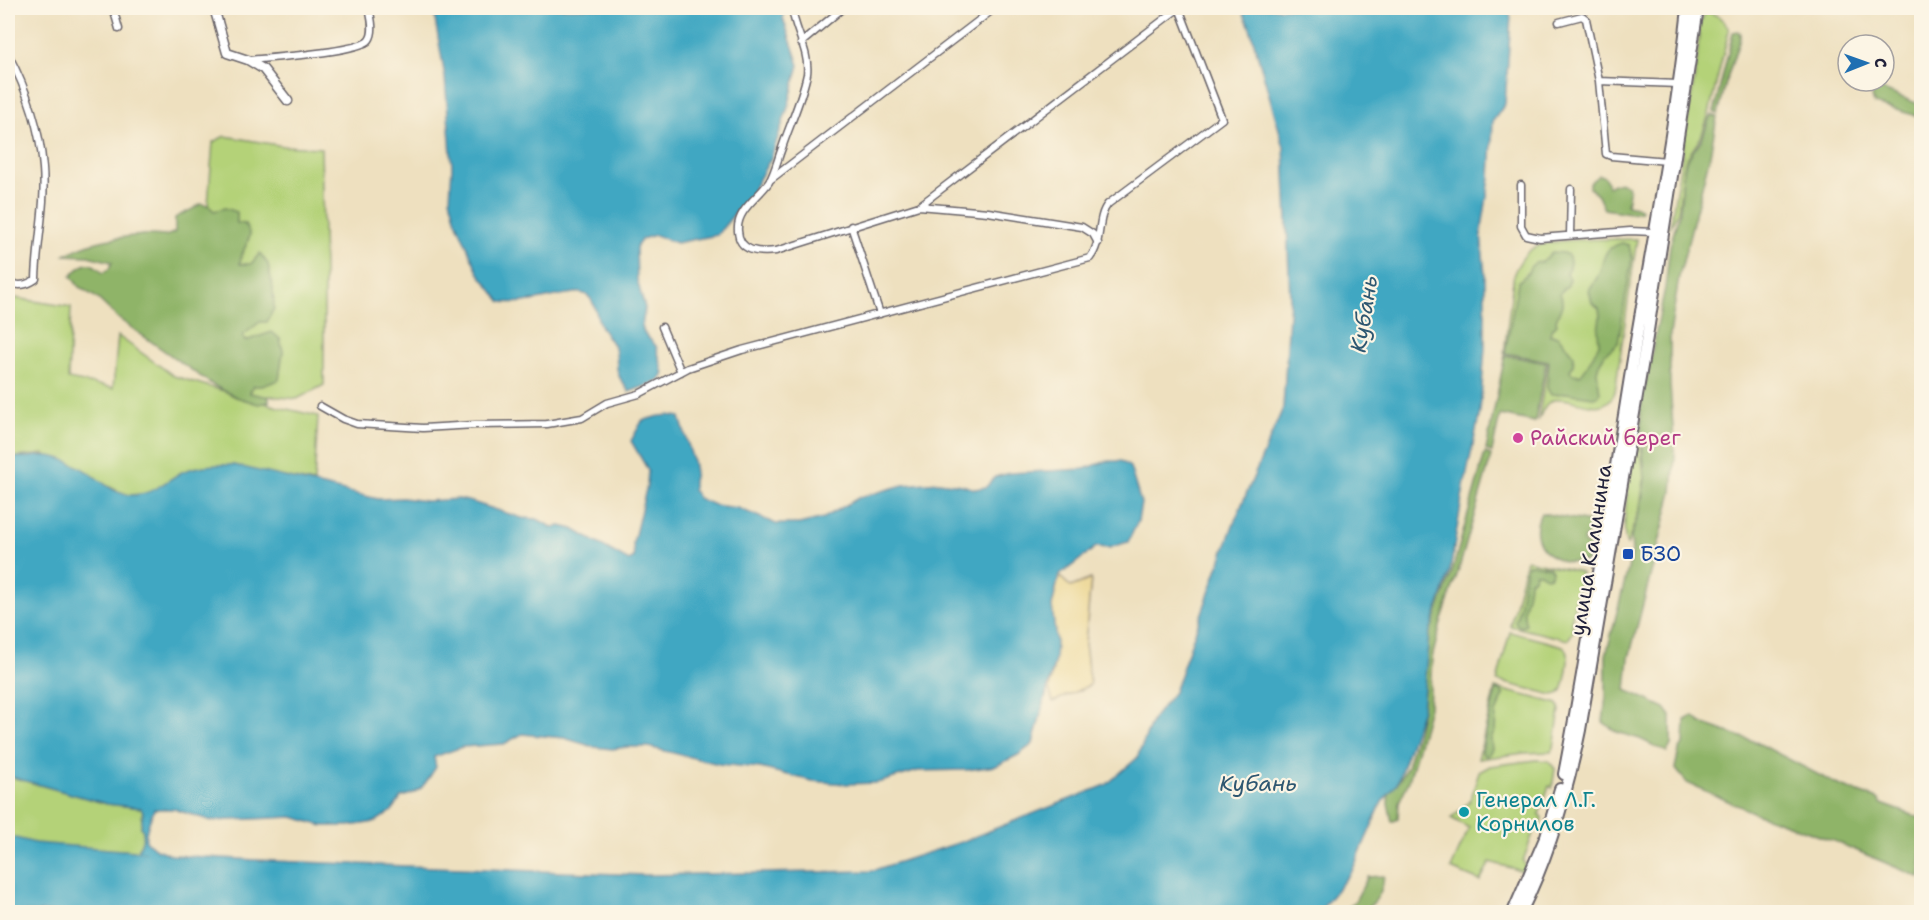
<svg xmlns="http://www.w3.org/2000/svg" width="1929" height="920" viewBox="0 0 1929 920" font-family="'Shantell Sans',sans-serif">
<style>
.green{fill:#b4d278;stroke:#6b7a5a;stroke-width:1.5}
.forest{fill:#8fb468;stroke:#586b52;stroke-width:1.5}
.sand{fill:#eeda9e;stroke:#887e6c;stroke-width:1.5}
.water{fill:#41a7c2;stroke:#32647e;stroke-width:1.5}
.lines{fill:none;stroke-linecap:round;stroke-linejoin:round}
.street-casing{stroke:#696469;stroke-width:9}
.secondary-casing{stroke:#696469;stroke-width:11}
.highway-casing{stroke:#696469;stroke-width:14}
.street{stroke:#fff;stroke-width:6}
.secondary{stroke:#fff;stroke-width:8}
.highway{stroke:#fff;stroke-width:10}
.hotel-dot{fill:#d1479c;stroke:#fcf5e5;stroke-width:2}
.transit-dot{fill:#1a4fb4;stroke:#fcf5e5;stroke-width:2}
.culture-dot{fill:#0f9aa8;stroke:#fcf5e5;stroke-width:2}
.labels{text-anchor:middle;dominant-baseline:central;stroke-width:4.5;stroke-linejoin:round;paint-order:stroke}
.hotel-label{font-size:21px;fill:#b23c85;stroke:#fcf5e5;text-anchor:start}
.street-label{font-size:21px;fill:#22223b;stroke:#fcf5e5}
.transit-label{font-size:21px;fill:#164399;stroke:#fcf5e5;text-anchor:start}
.culture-label{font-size:21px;fill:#0d838f;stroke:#fcf5e5;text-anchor:start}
.water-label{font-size:22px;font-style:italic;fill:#2e5771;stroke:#fcf5e5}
</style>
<rect width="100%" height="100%" fill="#fcf5e5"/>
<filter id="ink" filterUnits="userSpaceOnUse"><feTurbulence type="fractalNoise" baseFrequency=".0167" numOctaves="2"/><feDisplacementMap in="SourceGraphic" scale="12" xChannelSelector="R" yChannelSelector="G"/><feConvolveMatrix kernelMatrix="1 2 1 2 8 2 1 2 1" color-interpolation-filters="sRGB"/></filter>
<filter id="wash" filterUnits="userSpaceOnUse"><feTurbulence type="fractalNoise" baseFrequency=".008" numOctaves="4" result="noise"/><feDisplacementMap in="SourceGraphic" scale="24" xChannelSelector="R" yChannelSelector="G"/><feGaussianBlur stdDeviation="1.35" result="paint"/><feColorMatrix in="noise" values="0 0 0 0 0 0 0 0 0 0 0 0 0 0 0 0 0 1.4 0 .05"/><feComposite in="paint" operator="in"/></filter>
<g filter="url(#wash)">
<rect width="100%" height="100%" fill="#eee0bf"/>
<path class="green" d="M1705 12C1715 12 1727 22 1729 30L1709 114 1701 137 1685 161 1678 211 1670 228 1697 62 1700 24Z
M225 136 283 146 321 148 324 271V385L297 399 271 396 248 398 278 407 318 416 314 483 260 472 234 465 186 471 150 493 130 495 118 491 44 454 15 457 8 456V297L71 307 68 379 113 388 118 336 174 376 240 396 208 205 213 142Z
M1637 239 1615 392C1600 425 1566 386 1547 404 1543 408 1541 415 1538 421L1548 362 1504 353 1514 273C1518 265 1522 256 1530 250 1547 236 1613 240 1637 239Z
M1639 422 1644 480 1640 507 1627 545C1618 528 1635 444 1639 422Z
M1526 560 1577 571 1581 573 1571 622 1574 630 1568 640 1510 626Z
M1510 632 1563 646C1566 649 1568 649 1568 654 1569 660 1565 685 1562 690 1559 695 1558 694 1553 695L1497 681Z
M1495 688 1558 704 1560 710 1554 747 1551 752 1524 753 1478 759Z
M1536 760 1549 761 1555 769 1552 788 1549 786 1539 814 1542 818 1539 829 1536 825 1523 861 1526 868 1525 872 1490 862 1480 881 1451 869 1469 828 1451 818 1470 801 1479 772 1490 766Z
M8 776 107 804 141 808 143 811 141 827 143 831V838L138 851 58 847 8 839Z"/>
<path class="forest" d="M1737 31 1740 33V38L1727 79 1718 114 1714 112 1715 108 1733 32Z
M1878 88 1921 105V117L1874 104 1872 97Z
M1712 115 1717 117 1710 155 1679 277 1670 334V385L1675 457 1672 492 1629 658 1626 690 1665 708 1671 716V745L1667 752 1640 739 1617 732 1603 722 1606 696V655L1632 553 1631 537 1641 507 1645 479 1640 410 1665 288 1670 246 1680 210 1683 177 1686 161 1702 139 1709 119Z
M1599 175 1605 177 1608 186 1620 182 1627 185 1629 190 1627 205 1640 208 1641 211 1630 213 1604 209 1598 196 1589 187V183Z
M200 204 208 205 214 211 225 208 237 212V223L245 224 250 234C248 245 240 253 240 264H251L260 253 268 264 273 288 274 308 267 322H260L242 336 245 341 272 332 280 339 283 351 279 380 262 386H253L250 393 269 397V402L258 404 236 397 213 385 119 319 97 298 79 287 71 276C83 263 89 258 103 273L109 269 112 262 88 256 65 255C90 240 115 238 143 235 155 234 164 239 175 232V218C184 212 192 211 200 204Z
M1622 243 1629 245 1632 258 1618 343 1605 354 1599 364 1597 371 1600 393 1598 396 1593 397 1566 393 1551 395 1547 388 1549 361 1505 353 1518 282 1528 273 1530 267 1535 263 1542 262 1552 252 1564 253 1569 256 1570 263 1567 274 1570 279 1568 285 1560 293C1565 305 1560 309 1556 320L1557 324 1551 330 1550 335 1558 336 1574 356 1573 366 1570 370 1572 374 1580 375C1586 370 1595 352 1599 344L1598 331 1600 317 1599 308 1592 303 1589 290C1592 284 1597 280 1599 273 1606 257 1601 249 1622 243Z
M1505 355 1546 363 1535 422 1500 415 1492 452 1486 450Z
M1485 453 1491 455 1489 464 1458 572 1442 619 1432 658 1429 707 1409 781 1399 802 1398 819 1392 822 1388 803 1389 791 1397 784 1407 767 1417 732 1422 709 1429 635 1452 572Z
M1541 513 1590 522 1594 527 1593 531 1585 537 1583 541 1585 544 1594 546 1593 553 1589 560C1559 570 1524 546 1541 513Z
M1532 564 1549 567 1552 570 1551 576 1545 577 1540 573H1535L1534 578 1529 581C1529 599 1520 606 1526 625L1521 627 1517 625 1515 621C1522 604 1522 583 1527 565Z
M1496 690 1501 691 1504 695 1496 713 1495 731 1491 739 1492 749 1488 756 1483 755 1482 750Z
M1693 716 1701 723 1756 742 1838 785 1878 799 1882 804 1921 818V878L1839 843 1755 813 1687 783 1675 768 1679 750 1684 744 1685 720Z
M1384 876C1382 902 1368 913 1343 912L1355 901 1368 877Z"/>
<path class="sand" d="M1059 576 1071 587 1091 579 1085 644 1090 685 1053 702 1049 689 1055 660 1056 642 1052 606Z"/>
<path class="water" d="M433 8H785L783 18 799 65 788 107 771 158 750 195 717 235 676 243 655 235 642 239 636 247 637 280 645 308 642 326 644 333 656 346 664 374 659 381 629 392C626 387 621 381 619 376 615 367 618 357 615 349 612 341 606 336 602 329 594 316 598 290 574 293 549 296 527 305 501 302L478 272 456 221 450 199 452 166 445 77Z
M1241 8H1507L1511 17 1505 104 1493 121 1490 178 1481 234 1485 275V348L1480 412 1464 487 1450 571 1429 635 1422 709 1397 784 1382 802 1352 871 1319 912H8V836L35 843 147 852 138 851 143 838V831L141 827 143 812 141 808 107 804 8 776V456C27 461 40 451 62 459 69 462 76 465 83 469 98 477 112 494 130 495 152 496 166 480 184 471 200 465 218 464 234 465L378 499 403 498 426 501 459 499 472 502 522 518 537 519 552 527 561 526 573 529 629 561 634 558 633 543 647 485 648 470 631 441 642 421C655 417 666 413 680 417L693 461 695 473 693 481V490L698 498 714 505 738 508 776 524H799L824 518 858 498 903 485 939 482 962 485 975 489 986 487 995 477 1010 473 1084 469 1107 461H1121L1130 467 1141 503 1138 521 1128 542 1109 548 1096 547 1059 576 1052 606 1056 642 1055 660 1033 744 1018 755 996 766 967 770 918 771 877 783 846 784 812 781 760 768 719 764 648 747H627L612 749 594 747 564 738 522 734 504 744 462 747 434 757 436 767C425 784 422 793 401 797L392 811 375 822 349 826H323L293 817 211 821 174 809H154C151 819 144 831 146 841L156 849 172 855 275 861 645 875 871 871 961 842 1106 785 1137 758 1153 719 1174 692 1233 525 1283 408 1290 299 1284 147 1249 25Z"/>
</g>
<g filter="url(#ink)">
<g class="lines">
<defs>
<path id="street" d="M113 8 119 29
M792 8C794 29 810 52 807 74 802 99 790 124 782 148 778 158 775 172 769 182 759 197 736 210 738 231 739 252 759 253 776 251L919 206
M1559 22 1582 16 1586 19 1599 81 1606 154 1611 156 1667 161
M801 43 843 8
M8 54C26 88 40 129 43 168 46 205 37 242 36 279 26 286 19 286 8 283
M248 60C268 58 360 52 369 40 375 32 371 17 369 8
M1599 81 1678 84
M770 180 995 8
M1521 185V226L1526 235 1540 238 1630 231 1654 232
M851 226 880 314
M1570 235 1571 189
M1098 243 1093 234 1082 227 988 212 919 206 1179 8
M662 327 681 372
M320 406 343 419 357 424 423 428 475 425 547 424 582 418 607 403 639 394 688 368 742 350 1090 258C1103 242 1096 218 1108 204L1222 119 1179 8"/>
<path id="secondary" d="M214 8 227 53 248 60 263 69 288 101"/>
<path id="highway" d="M1564 774C1591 635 1611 493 1634 353 1653 238 1676 123 1688 8
M1513 912 1546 836 1560 789
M1521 912C1550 854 1567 794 1580 730L1647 337 1698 8"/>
</defs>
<use href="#street" class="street-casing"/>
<use href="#secondary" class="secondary-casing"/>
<use href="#highway" class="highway-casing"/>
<use href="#street" class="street"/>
<use href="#secondary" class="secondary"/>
<use href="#highway" class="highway"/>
</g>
</g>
<circle class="hotel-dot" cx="1518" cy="438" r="6"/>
<rect class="transit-dot" x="1622" y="548" width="12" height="12" rx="3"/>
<circle class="culture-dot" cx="1464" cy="812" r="6"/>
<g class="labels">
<g class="hotel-label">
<text x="1530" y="438">Райский берег</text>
</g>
<g class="street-label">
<text transform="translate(1591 550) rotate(-81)">улица Калинина</text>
</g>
<g class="transit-label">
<text x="1640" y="554">БЗО</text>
</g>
<g class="culture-label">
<text x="1476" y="800">Генерал Л.Г.<tspan x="1476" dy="24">Корнилов</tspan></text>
</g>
<g class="water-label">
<text transform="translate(1364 314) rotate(-81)">Кубань</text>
<text x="1258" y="783">Кубань</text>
</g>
</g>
<rect width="1929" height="920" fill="none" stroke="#fcf5e5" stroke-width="30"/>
<g transform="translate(1866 63) rotate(89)"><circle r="28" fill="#fcf5e5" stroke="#a5a1a1" stroke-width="1.5"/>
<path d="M0-4.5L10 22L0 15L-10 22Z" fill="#1f6fb2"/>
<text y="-9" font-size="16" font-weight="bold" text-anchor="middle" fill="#22223b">С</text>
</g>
</svg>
